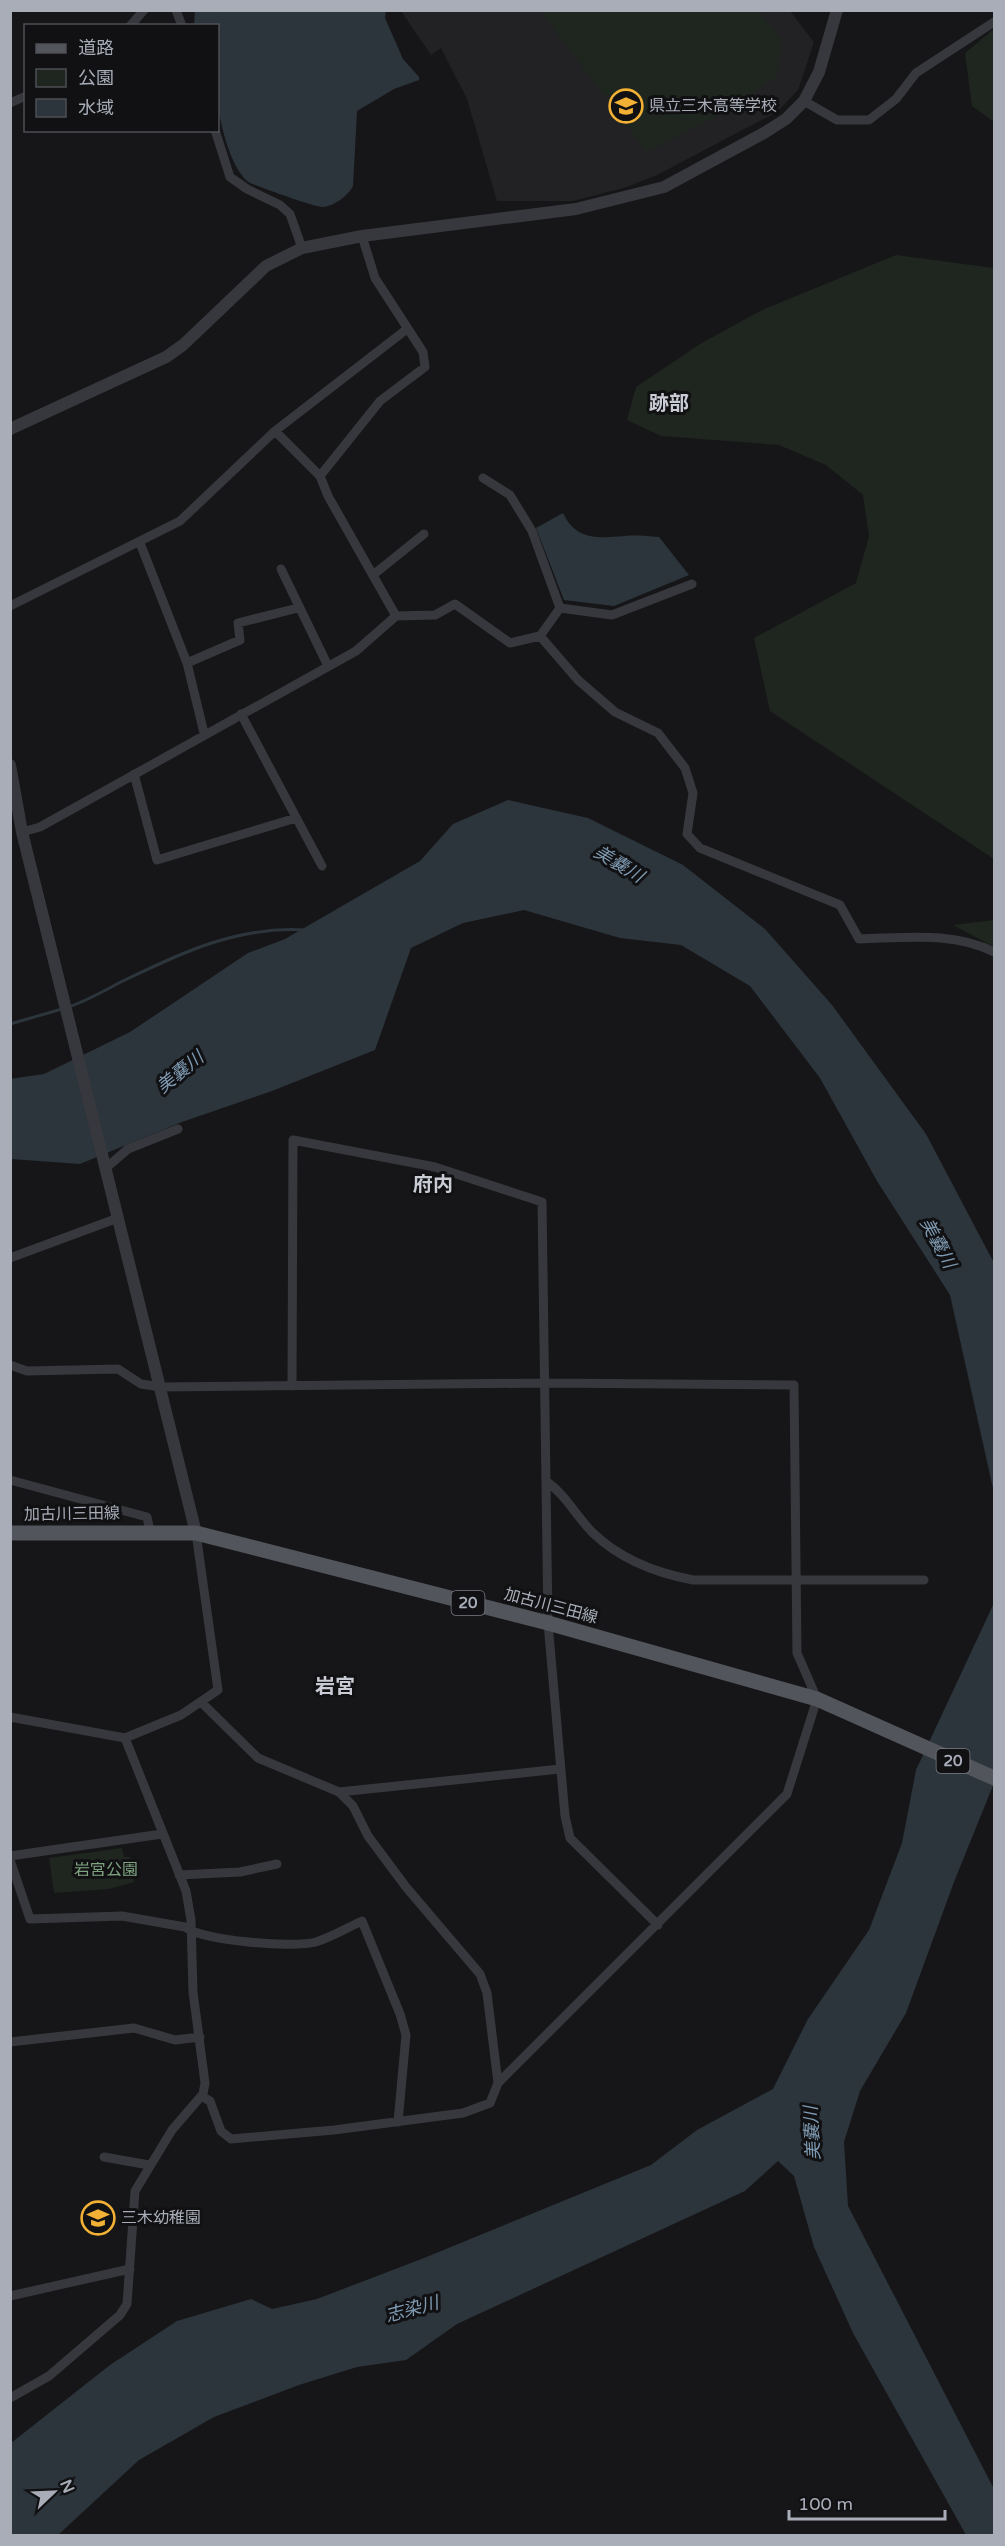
<svg xmlns="http://www.w3.org/2000/svg" width="1005" height="2546" viewBox="0 0 1005 2546" font-family="'Varela Round','Noto Sans JP',sans-serif">
<style>
.built{fill:#222225}
.green{fill:#1e261f}
.water{fill:#2c353c}
.lines{fill:none;stroke-linecap:round;stroke-linejoin:round}
.stream{stroke:#2c353c;stroke-width:3}
.minor{stroke:#37383d;stroke-width:9}
.tertiary{stroke:#37383d;stroke-width:12}
.primary{stroke:#53555c;stroke-width:15}
.labels{text-anchor:middle;dominant-baseline:central;stroke-width:6;stroke-linejoin:round;paint-order:stroke}
.shield{fill:#111113;stroke:#7b7e86;stroke-width:1.5}
.shield-label{font-size:15px;font-weight:bold;fill:#a8adb8}
.poi-label{font-size:16px;fill:#a8adb8;stroke:#111113;text-anchor:start}
.street-label{font-size:16px;fill:#a8adb8;stroke:#111113}
.park-label{font-size:16px;fill:#7fa381;stroke:#111113}
.water-label{font-size:18px;font-style:italic;fill:#7f9bb3;stroke:#111113}
.quarter-label{font-size:20px;font-weight:bold;fill:#c9ccd4;stroke:#111113}
</style>
<rect width="100%" height="100%" fill="#161618"/>
<path class="built" d="M401 11H790L814 42 798 90 777 112 657 175 627 187 573 201H497L467 99 441 48 431 55Z"/>
<path class="green" d="M540 11H759L782 40 777 77 715 117 647 152Z
M994 29V122L972 106 965 53Z
M896 255 994 268V859L770 711 754 638 856 583 869 536 863 495 826 465 779 445 661 436 627 420 636 387 700 344 762 310Z
M994 920V947L953 925Z
M122 1848 124 1857H130L134 1882 109 1889 54 1893 49 1858Z"/>
<path class="water" d="M195 11H386L385 18 403 59 419 77V80L394 89 357 111 353 186C348 196 334 206 323 207 313 207 263 188 250 183 232 172 221 127 218 106 214 81 218 51 218 26L194 25Z
M563 513C576 541 599 538 625 536 636 535 648 536 659 537L689 575 614 606 564 600 536 528Z
M508 800 588 818 683 865 765 929 832 1005 926 1134 994 1263V1493L950 1295 877 1181 820 1078 750 986 681 945 620 938 524 910 463 923 411 948 375 1050 272 1091 182 1122 80 1164 11 1159 10 1079 44 1074 130 1032 248 953 285 939 420 861 453 824Z
M994 1603V1783L954 1882 906 2013 860 2091 844 2142 848 2206 994 2489V2535H966L853 2333 814 2247 794 2176 778 2161 745 2191 457 2324 406 2360 357 2367 299 2385 214 2417 139 2460 58 2535 11 2536V2443L110 2365 177 2321 251 2299 272 2309 317 2299 424 2258 651 2165 697 2130 773 2089 808 2019 869 1930 902 1843 916 1770Z"/>
<g class="lines">
<path class="stream" d="M68 1007C87 1001 105 990 123 981 181 953 237 926 304 930
M10 1024 62 1009"/>
<path class="minor" d="M176 10 182 26
M130 26 144 10
M804 101 837 120H869L896 99 916 73 994 22
M10 103 26 96
M215 130 230 177 247 189 280 205 290 214 302 248
M275 431 320 476 328 496 396 616
M320 476 380 401 425 367 423 352 375 278 362 236
M483 478 510 495 532 531 560 608 612 615 692 584
M140 543 187 663 204 733
M281 569 328 666
M373 575 424 534
M10 606 180 521 275 431 407 329
M540 636 578 680 615 712 658 733 685 768 693 793 687 834 700 848 840 905 859 939C905 938 953 931 994 952
M187 663 240 640 238 623 298 608
M241 714 322 866
M134 774 157 860 296 818
M22 832 40 827 356 651 396 616 435 615 455 604 510 643 540 636 560 608
M107 1167 128 1149 178 1129
M10 1258 118 1218
M10 1365 27 1371 118 1369 141 1384 161 1387 544 1383 794 1385 797 1653 817 1699 787 1794 498 2083 490 2103 463 2113 334 2130 231 2139 221 2131 210 2101 201 2096
M292 1386 293 1140 435 1167 542 1202 548 1623 565 1816 570 1838 658 1925
M10 1480 147 1517 150 1531
M546 1481C565 1494 576 1516 593 1533 620 1559 656 1573 693 1580H924
M202 1703 258 1758 339 1792 353 1806 368 1836 406 1887 480 1974 487 1993 498 2083
M10 1717 125 1738 181 1715 218 1690 196 1533
M339 1792 560 1769
M10 1856 162 1834
M10 1860 30 1919 122 1916 185 1927C203 1941 292 1948 316 1942 332 1937 347 1928 362 1921L400 2014 406 2035 398 2122
M179 1875 240 1872 277 1864
M10 2042 134 2028 175 2040 200 2037
M104 2157 149 2165
M10 2296 130 2269
M10 2398 49 2376 120 2315 127 2304 135 2191 172 2130 203 2094 205 2083 193 1992 191 1920 186 1891 125 1738"/>
<path class="tertiary" d="M10 429 166 357 183 345 266 266 302 248 362 236 576 209 664 187 764 133 786 119 804 101 819 72 837 10
M10 765 22 832 196 1533"/>
<path class="primary" d="M10 1533H196L548 1623 817 1699 994 1778"/>
</g>
<defs>
<symbol id="school-ring" viewBox="-11 -11 22 22"><circle r="9.5" fill="#111113" stroke="#f2b134" stroke-width="1.5"/><path d="M0-5L7-2L0 1L-7-2ZM-4 1L0 2.5L4 1V4Q0 6-4 4Z" fill="#f2b134"/></symbol>
</defs>
<g fill-rule="evenodd">
<use href="#school-ring" x="607" y="87" width="38" height="38"/>
<use href="#school-ring" x="79" y="2199" width="38" height="38"/>
</g>
<g class="labels">
<g class="shield">
<rect x="451.5" y="1591" width="33" height="24" rx="4.5"/>
<rect x="936.5" y="1749" width="33" height="24" rx="4.5"/>
</g>
<g class="shield-label">
<text x="468" y="1603">20</text>
<text x="953" y="1761">20</text>
</g>
<g class="poi-label">
<text x="649" y="106">県立三木高等学校</text>
<text x="121" y="2218">三木幼稚園</text>
</g>
<g class="street-label">
<text transform="translate(72 1514) rotate(-1)">加古川三田線</text>
<text transform="translate(551 1606) rotate(15)">加古川三田線</text>
</g>
<g class="park-label">
<text x="106" y="1870">岩宮公園</text>
</g>
<g class="water-label">
<text transform="translate(619 864) rotate(31)">美嚢川</text>
<text transform="translate(180 1072) rotate(-39)">美嚢川</text>
<text transform="translate(938 1243) rotate(62)">美嚢川</text>
<text transform="translate(812 2133) rotate(-93)">美嚢川</text>
<text transform="translate(412 2309) rotate(-15)">志染川</text>
</g>
<g class="quarter-label">
<text x="669" y="404">跡部</text>
<text x="433" y="1185">府内</text>
<text x="335" y="1687">岩宮</text>
</g>
</g>
<rect width="1005" height="2546" fill="none" stroke="#a8adb8" stroke-width="24"/>
<rect x="24" y="24" width="195" height="108" fill="#111113" stroke="#4d4f55" stroke-width="1.5"/>
<rect x="36" y="44" width="30" height="9" fill="#53555c" stroke="#4d4f55" stroke-width="1.5"/>
<text x="78" y="54" font-size="18" fill="#a8adb8">道路</text>
<rect x="36" y="69" width="30" height="18" fill="#1e261f" stroke="#4d4f55" stroke-width="1.5"/>
<text x="78" y="84" font-size="18" fill="#a8adb8">公園</text>
<rect x="36" y="99" width="30" height="18" fill="#2c353c" stroke="#4d4f55" stroke-width="1.5"/>
<text x="78" y="114" font-size="18" fill="#a8adb8">水域</text>
<g transform="translate(54 2492) rotate(67)" stroke="#111113" stroke-width="4.5" paint-order="stroke">
<path d="M0-4.5L10 22L0 15L-10 22Z" fill="#a8adb8"/>
<text y="-9" font-size="16" font-weight="bold" text-anchor="middle" fill="#a8adb8">N</text>
</g>
<path d="M789 2510v9h156v-9" fill="none" stroke="#a8adb8" stroke-width="3"/>
<text x="798" y="2510" font-size="18" fill="#a8adb8" stroke="#111113" stroke-width="4.5" paint-order="stroke">100 m</text>
</svg>
